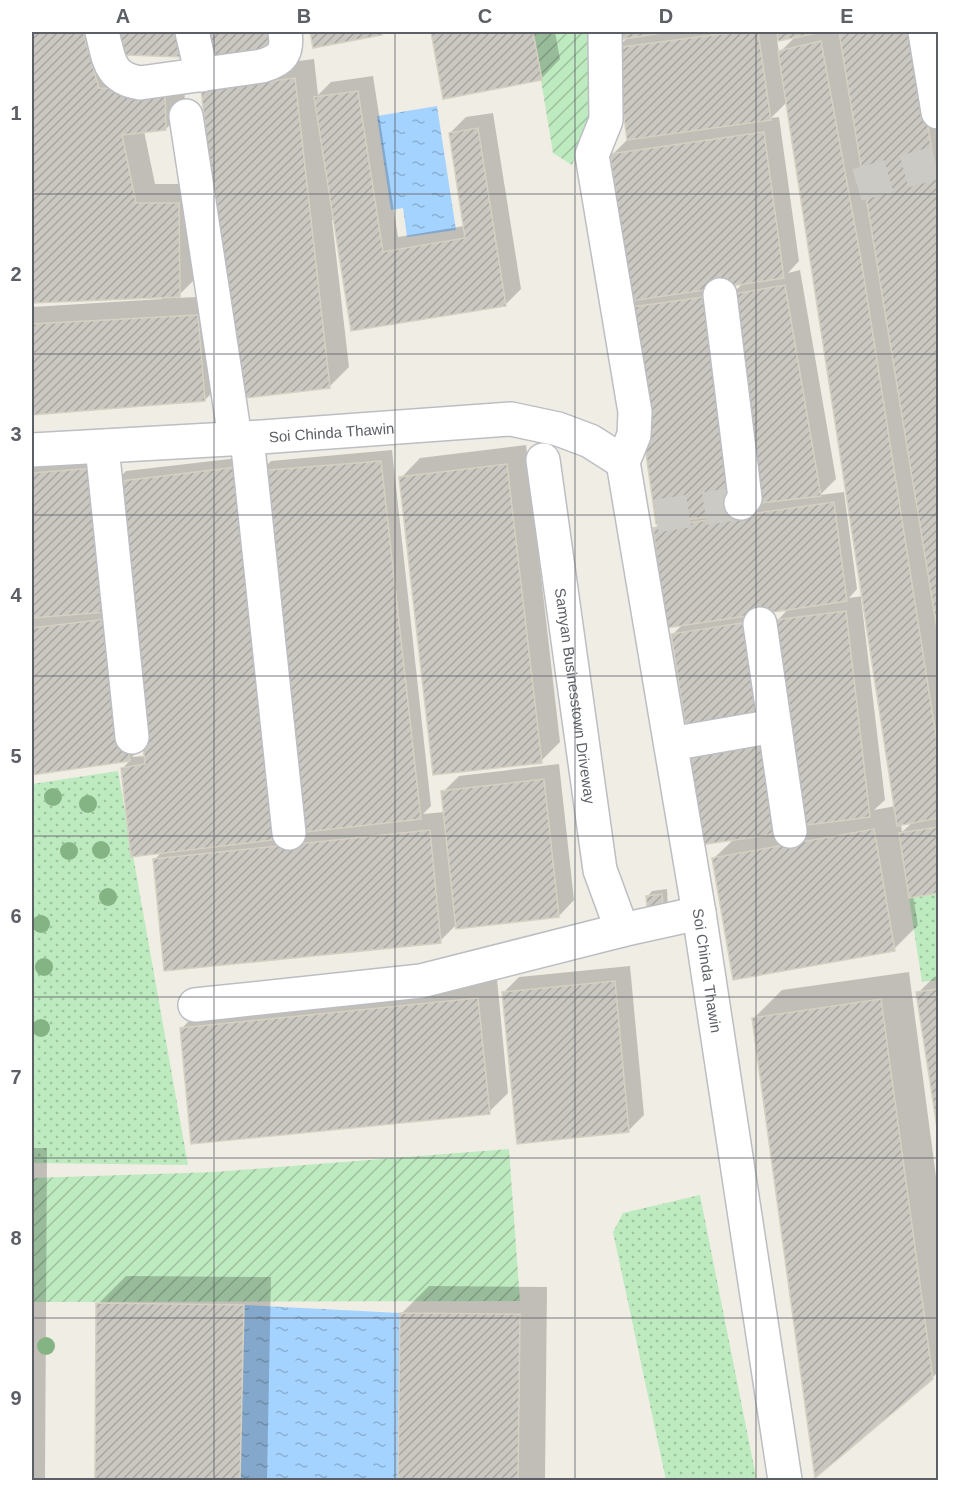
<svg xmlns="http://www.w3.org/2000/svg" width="970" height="1512" viewBox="0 0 970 1512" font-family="Arial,sans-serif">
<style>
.grass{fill:url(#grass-dots)}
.garden{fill:url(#garden-furrows)}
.water{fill:url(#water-ripples)}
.shadow{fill:#0003;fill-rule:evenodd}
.building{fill:url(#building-hatch);stroke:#d5d0c2;stroke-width:1.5}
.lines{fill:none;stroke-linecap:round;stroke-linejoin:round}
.minor-tunnel{stroke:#cbcac4;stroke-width:33;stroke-dasharray:33 16;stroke-linecap:butt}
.minor-casing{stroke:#bcbec4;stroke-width:36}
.minor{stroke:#fff;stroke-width:33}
.tree{fill:#84b484}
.grid{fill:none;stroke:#5c6066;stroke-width:1.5;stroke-opacity:0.55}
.labels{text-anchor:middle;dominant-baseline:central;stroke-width:6;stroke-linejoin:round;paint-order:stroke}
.street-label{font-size:15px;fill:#5c6066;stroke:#fff}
.neatline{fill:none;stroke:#5c6066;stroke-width:2}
.grid-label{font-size:20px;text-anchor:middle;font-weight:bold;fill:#5c6066}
</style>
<defs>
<pattern id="grass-dots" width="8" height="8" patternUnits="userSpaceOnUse" patternTransform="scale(1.5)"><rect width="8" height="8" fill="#beeac0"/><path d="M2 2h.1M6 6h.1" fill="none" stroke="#9ec1a0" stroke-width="1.8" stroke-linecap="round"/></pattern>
<pattern id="garden-furrows" width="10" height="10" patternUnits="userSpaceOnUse" patternTransform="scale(1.5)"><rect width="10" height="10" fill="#beeac0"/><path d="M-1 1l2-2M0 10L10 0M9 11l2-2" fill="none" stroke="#9ec1a0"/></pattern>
<pattern id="water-ripples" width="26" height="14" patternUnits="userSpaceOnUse" patternTransform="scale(1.5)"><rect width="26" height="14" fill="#a5d3ff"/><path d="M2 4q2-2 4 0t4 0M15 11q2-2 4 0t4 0" fill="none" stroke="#8aafd2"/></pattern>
<pattern id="building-hatch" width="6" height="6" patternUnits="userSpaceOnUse" patternTransform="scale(1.5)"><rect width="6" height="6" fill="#cbc8c1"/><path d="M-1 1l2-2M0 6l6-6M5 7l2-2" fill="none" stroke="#a8a6a1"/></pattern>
</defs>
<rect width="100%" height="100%" fill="#f0eee4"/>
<path class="grass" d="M118 771 188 1165 32 1163V784Z
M938 893V980L922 982 909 898Z
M700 1195 756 1477 752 1480H666L613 1232 623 1213Z"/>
<path class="garden" d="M533 32H587L589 122 572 165 553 153Z
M509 1149 520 1301 34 1302 32 1254V1178L215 1172Z"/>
<path class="water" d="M437 106 456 230 407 237 403 208 391 210 377 116Z
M244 1305 400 1313 398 1480H240Z"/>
<path class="shadow" d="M32 32H107L118 70 184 72 185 109 166 129 144 131 155 184H198V276L176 298 217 296 224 380 205 400 32 413V307L162 299V296L32 301Z
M121 32H194L127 54Z
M203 32H288L274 45Z
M311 32H384L381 34 314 46Z
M432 32H555L560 59 541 79 444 97Z
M618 32H938V892L913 896 918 925 894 949 714 858 734 839 673 634 683 624 654 529 661 522 627 308 637 298 612 155 628 139 616 49 629 36ZM796 36 779 53 777 39ZM788 101 863 596 849 598 857 589 844 492 820 495 836 479 800 270 788 273 799 261 779 117 771 118ZM743 283 729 297 727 285ZM761 501V504L746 506ZM864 597 896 806 874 810 885 800 861 598ZM789 608 777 621 781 682 770 611ZM914 821 902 832 901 824Z
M314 59 318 95 331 82 373 76 398 237 464 226 450 133 466 117 493 113 521 289 505 305 352 330 335 219 332 220 349 367 329 387 222 71Z
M526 445 560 742 541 761 401 478 420 458Z
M392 450 431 806 423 814 445 812 443 792 459 776 559 764 574 900 559 916 457 924 440 941 155 859 162 852 123 768 131 759 32 774V463L107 458 115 482 126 471 247 457 260 472 271 461ZM144 745 146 756 132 757Z
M667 889 668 909 647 897 652 891Z
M630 966 644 1115 628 1131 504 992 519 977Z
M909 972 938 1192V1372L932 1378 754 1018 782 990Z
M938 976V1124L918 993 934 977Z
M497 979 508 1093 489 1112 182 1028 201 1009Z
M32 1148H47L45 1480H32Z
M126 1276 271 1277 267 1480H96L98 1304Z
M429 1286 547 1287 545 1480H399L401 1314Z"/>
<path class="building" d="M32 32H83L99 88 165 91 166 130 122 135 136 203H179L180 297 32 303Z
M119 32H175L182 57 126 55Z
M201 32H271L275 47 208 58Z
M310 32H381L382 35 313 48Z
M431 32H533L542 80 443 99Z
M617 32H668L617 40Z
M736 32H758L771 120 627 140 615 48Z
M777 32H816L817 33 778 41Z
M839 32H913L938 189V635Z
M821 41 861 259 938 749V818L897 826 778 51Z
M295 78 330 388 237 399 201 90Z
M358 91 383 252 465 238 449 133 478 128 506 306 351 331 314 97Z
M764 132 784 278 631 301 610 154Z
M785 285 821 496 752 504 728 295Z
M711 296 743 512 656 524 625 308Z
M198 315 205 401 32 415V324Z
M381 461 421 819 297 833 258 471Z
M507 464 542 763 433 775 399 477Z
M237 467 280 839 131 857 121 768 145 764 113 482Z
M96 468 105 612 32 618V473Z
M834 502 847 601 666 628 653 528Z
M846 611 870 817 799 826 775 620Z
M106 619 130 761 32 775V628Z
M754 621 770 722 687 735 671 634Z
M767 731 783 833 700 845 684 744Z
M544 779 559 917 456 929 441 791Z
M938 827V893L909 898 899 833Z
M874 829 895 951 733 980 712 858Z
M430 830 441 943 164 971 153 859Z
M662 894 664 916 648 917 646 896Z
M615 981 629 1132 517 1144 502 992Z
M938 989V1134L916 992Z
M478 998 490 1114 191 1144 180 1028Z
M881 999 933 1379 815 1478 752 1018Z
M96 1303 244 1305 240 1480H95Z
M400 1313 520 1314 518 1480H398Z"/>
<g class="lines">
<path class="minor-tunnel" d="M857 185 938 162
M656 516 741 503"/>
<defs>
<g id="minor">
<path d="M102 32C109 58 108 78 140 83L262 66C282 60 288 53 285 32"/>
<path d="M192 32 202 75"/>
<path id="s1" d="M605 32 606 120 592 155 635 412 634 435 623 462 699 913 785 1480"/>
<path d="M925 32 938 112"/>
<path d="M186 116 235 438"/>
<path d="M720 295 745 498 741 503"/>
<path d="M247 438 289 833"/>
<path d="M102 447 132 737"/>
<path id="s2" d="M32 450 247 438 511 419 558 429 590 441 623 462"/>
<path id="s3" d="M543 460 600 870 622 930"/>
<path d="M760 624 790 831"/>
<path d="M671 744 774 726"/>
<path d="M195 1005 421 981 622 930 699 913"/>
</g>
</defs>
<use href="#minor" class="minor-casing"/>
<use href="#minor" class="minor"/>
</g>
<g class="tree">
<circle cx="53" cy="797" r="9"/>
<circle cx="88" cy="804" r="9"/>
<circle cx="101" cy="850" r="9"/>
<circle cx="69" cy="851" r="9"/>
<circle cx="108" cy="897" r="9"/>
<circle cx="41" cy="924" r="9"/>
<circle cx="44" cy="967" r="9"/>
<circle cx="41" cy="1028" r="9"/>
<circle cx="46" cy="1346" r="9"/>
</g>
<path class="grid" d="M214 32V1480M395 32V1480M575 32V1480M756 32V1480M32 194H938M32 354H938M32 515H938M32 676H938M32 836H938M32 997H938M32 1158H938M32 1318H938"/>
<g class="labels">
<g class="street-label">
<text stroke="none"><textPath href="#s2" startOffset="300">Soi Chinda Thawin</textPath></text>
<text stroke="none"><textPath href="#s3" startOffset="238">Samyan Businesstown Driveway</textPath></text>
<text stroke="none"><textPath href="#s1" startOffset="954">Soi Chinda Thawin</textPath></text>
</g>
</g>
<rect width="970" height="1512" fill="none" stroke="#ffffff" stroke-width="66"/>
<rect x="33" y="33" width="904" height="1446" class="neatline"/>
<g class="grid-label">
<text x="123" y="23">A</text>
<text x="304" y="23">B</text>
<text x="485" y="23">C</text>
<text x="666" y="23">D</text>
<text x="847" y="23">E</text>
<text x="16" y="120">1</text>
<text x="16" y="281">2</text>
<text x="16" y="441">3</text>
<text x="16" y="602">4</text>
<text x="16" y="763">5</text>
<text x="16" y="923">6</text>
<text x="16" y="1084">7</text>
<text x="16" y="1245">8</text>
<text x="16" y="1405">9</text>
</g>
</svg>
